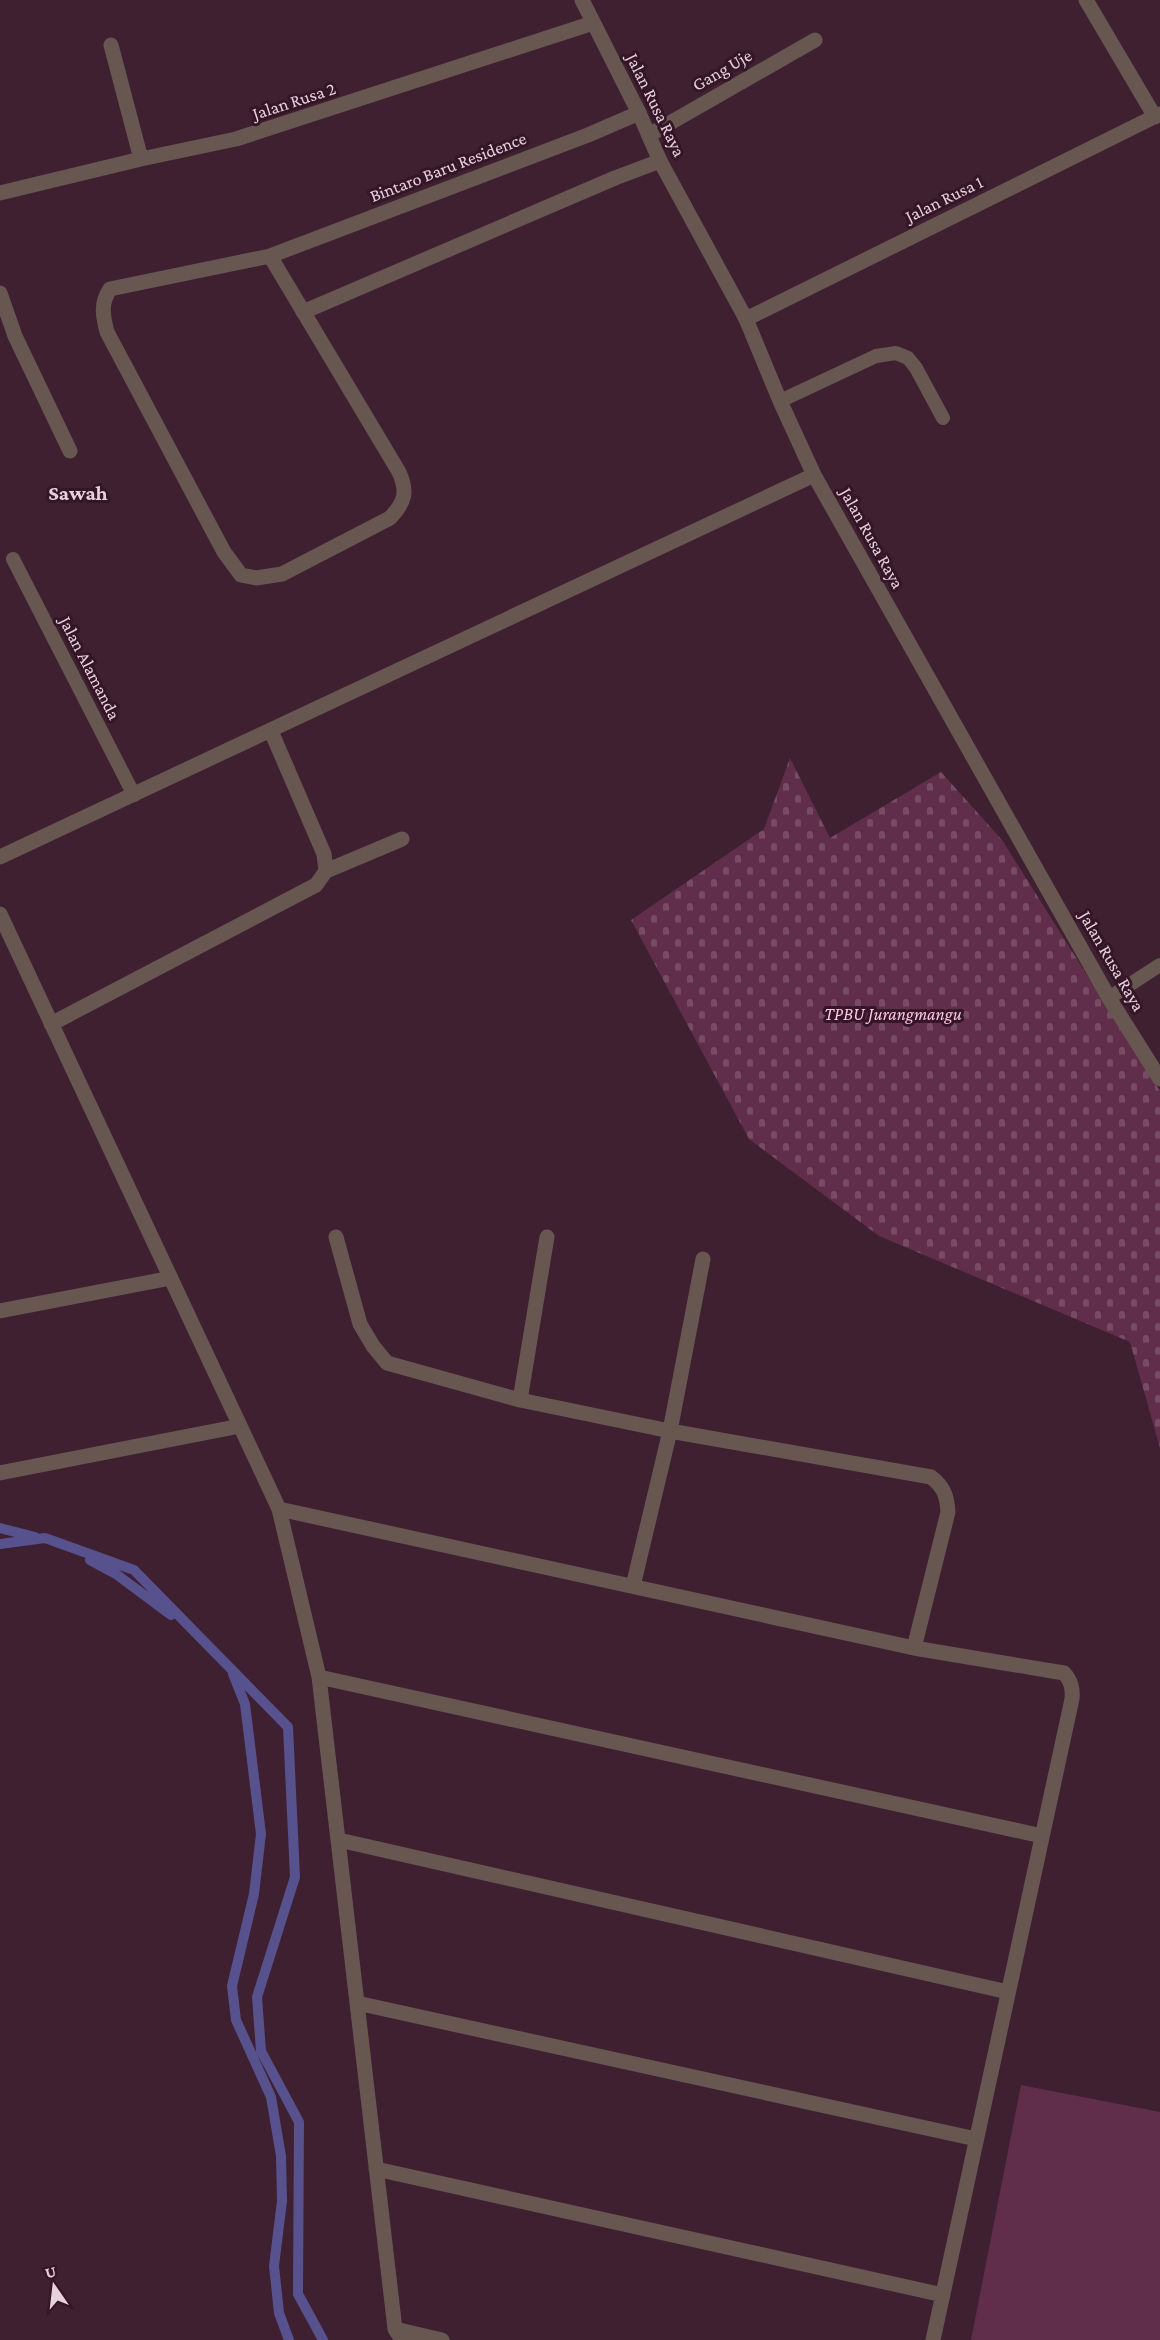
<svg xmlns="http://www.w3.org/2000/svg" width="1160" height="2340" viewBox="0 0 1160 2340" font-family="'Crimson Pro',serif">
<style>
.cemetery{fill:url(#cemetery-stones)}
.pitch{fill:#602e4a}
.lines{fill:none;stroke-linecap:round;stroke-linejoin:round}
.stream{stroke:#57518e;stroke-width:10}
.service{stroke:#675750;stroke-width:14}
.minor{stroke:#675750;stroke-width:15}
.tertiary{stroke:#675750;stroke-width:15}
.labels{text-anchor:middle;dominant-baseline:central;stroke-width:6;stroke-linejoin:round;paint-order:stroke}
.street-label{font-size:18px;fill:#e7d2dc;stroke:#341627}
.park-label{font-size:18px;font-style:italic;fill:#ffc5e3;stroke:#341627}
.quarter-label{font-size:21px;font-weight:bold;fill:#e7d2dc;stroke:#341627}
</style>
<defs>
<pattern id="cemetery-stones" width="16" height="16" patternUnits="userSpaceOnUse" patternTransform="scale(1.5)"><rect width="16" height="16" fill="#602e4a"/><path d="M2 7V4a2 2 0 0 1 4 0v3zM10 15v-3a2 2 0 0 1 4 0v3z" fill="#774b64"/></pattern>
</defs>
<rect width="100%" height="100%" fill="#3e2031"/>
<path class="cemetery" d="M790 758 830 838 941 772 1002 840 1160 1091V1448L1130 1342 879 1236 749 1139 631 920 764 829Z"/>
<path class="pitch" d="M1021 2085 1160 2112V2340H971Z"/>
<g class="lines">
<path class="stream" d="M0 1528 35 1537
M0 1544 45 1538 134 1570 288 1727 295 1877 257 1997 261 2051 299 2122 298 2294 323 2340
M90 1560 116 1574 171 1615
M233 1674 245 1704 261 1834 254 1894 232 1986 236 2020 271 2097 281 2156 282 2201 274 2266 279 2313 289 2340"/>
<path class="service" d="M780 401 876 356 896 353 908 358 916 368 943 418
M13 559 134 795
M1109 998 1160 965"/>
<path class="minor" d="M1086 0 1155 117
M111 45 141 159
M649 135 815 40
M0 193 141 159 236 139 593 23
M270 256 399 472C408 492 405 502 390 518L282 574 256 578 241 575 224 552 107 332C103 316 100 304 110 289L270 256 588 135 639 113
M0 293 15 336 70 451
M303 312 615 178 660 161
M746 319 1160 114
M0 857 814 475
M326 871 402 839
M0 914 279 1509 319 1677 395 2329 402 2340
M51 1024 316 885 326 871 324 854 271 731
M336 1237 360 1324 373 1346 387 1363 520 1400 670 1431 931 1477C944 1487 947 1496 948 1512L914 1648
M0 1311 171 1278
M520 1400 547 1237
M0 1473 240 1426
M279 1509 914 1648 1064 1673C1071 1681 1073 1688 1072 1699L933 2340
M633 1586 670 1431 703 1259
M319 1677 1042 1836
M339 1840 1008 1992
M357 2003 976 2139
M376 2169 943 2295
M395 2329 442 2340"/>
<path class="tertiary" d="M582 0 639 113 660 161 746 319 780 401 814 475 1109 998 1160 1079"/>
</g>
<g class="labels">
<g class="street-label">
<text transform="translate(722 70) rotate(-30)">Gang Uje</text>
<text transform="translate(294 101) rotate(-18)">Jalan Rusa 2</text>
<text transform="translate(656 105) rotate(64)">Jalan Rusa Raya</text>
<text transform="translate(448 167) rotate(-21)">Bintaro Baru Residence</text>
<text transform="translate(944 199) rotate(-26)">Jalan Rusa 1</text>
<text transform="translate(872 538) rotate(61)">Jalan Rusa Raya</text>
<text transform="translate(90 668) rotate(63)">Jalan Alamanda</text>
<text transform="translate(1112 961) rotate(60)">Jalan Rusa Raya</text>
</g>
<g class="park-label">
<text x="893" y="1014">TPBU Jurangmangu</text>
</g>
<g class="quarter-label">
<text x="78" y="493">Sawah</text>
</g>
</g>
<g transform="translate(54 2286) rotate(346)" stroke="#341627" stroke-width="4.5" paint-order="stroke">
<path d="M0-4.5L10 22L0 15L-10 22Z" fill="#e7d2dc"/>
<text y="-9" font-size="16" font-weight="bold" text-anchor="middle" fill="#e7d2dc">U</text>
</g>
</svg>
